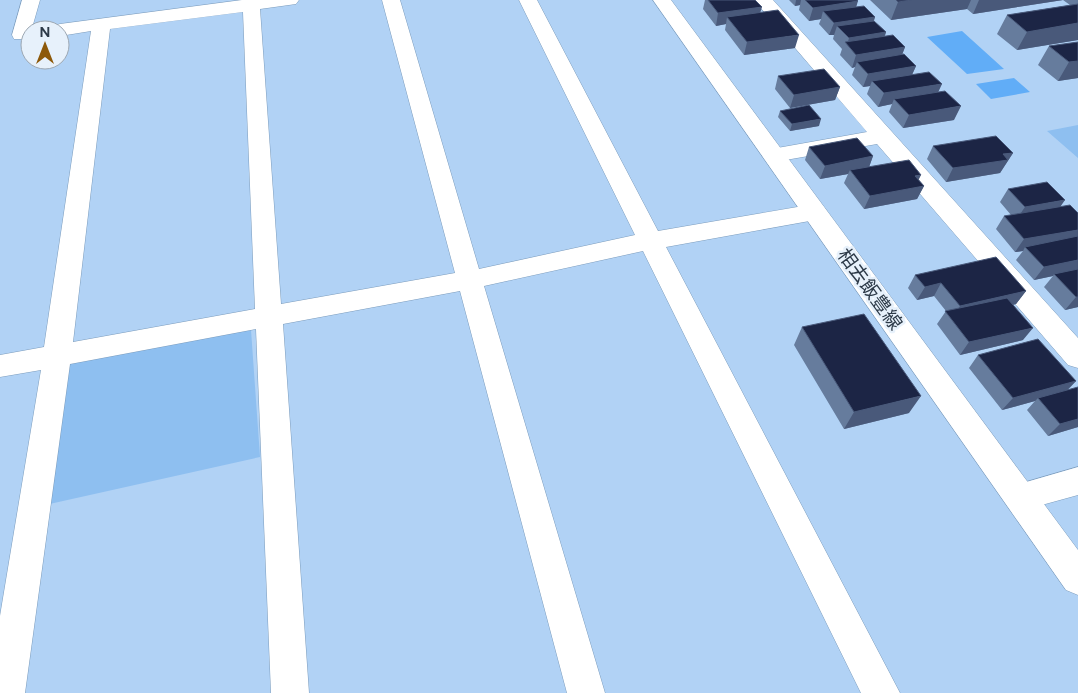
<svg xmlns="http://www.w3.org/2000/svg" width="1078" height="693" viewBox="0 0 1078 693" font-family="Figtree,'Noto Sans JP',sans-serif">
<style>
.green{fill:#8ebff0}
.water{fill:#61adf7}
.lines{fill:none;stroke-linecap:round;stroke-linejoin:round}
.minor-casing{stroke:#7c9cbc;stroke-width:1}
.major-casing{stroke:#7c9cbc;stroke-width:1}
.minor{fill:#fff;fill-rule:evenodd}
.major{fill:#fff;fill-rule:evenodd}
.wall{fill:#667c9d}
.shaded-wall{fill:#49597a}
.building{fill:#1c2545;stroke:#49597a}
.labels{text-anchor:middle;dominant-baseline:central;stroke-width:5;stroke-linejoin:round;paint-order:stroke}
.street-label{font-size:19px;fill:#2d3a48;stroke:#e7f1fb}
</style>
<rect width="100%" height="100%" fill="#b1d2f5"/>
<path class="green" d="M1078 125V158L1047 131Z
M251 330 260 457 45 505 68 360Z"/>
<path class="water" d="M962 31 1004 69 967 74 927 37Z
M1014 78 1030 92 991 99 976 84Z"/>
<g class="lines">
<defs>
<path id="minor" d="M22 0H40L30 35 28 39H14L12 35Z
M242 0H299L296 4 260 9 281 304 455 273 382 0H400L479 269 635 235 519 0H537L658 231 815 204 823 206 827 212 823 218 815 220 666 247 900 693H861L643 251 484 286 605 693H567L460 291 283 324 309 693H271L256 329 70 364 25 693H0V616L41 370 0 377V355L44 347 91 31 60 36V30H51L53 26 60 24ZM243 12 255 309 73 342 110 29Z
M754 0H773L1078 338V368L1068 365 877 144 774 162 766 160 763 155 766 150 867 132Z
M1078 467V495L1020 511 1009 507 1004 497 1009 487Z"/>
<path id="major" d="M653 0H671L1078 550V595L1066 590Z"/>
</defs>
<use href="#minor" class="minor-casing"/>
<use href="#major" class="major-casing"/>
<use href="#minor" class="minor"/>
<use href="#major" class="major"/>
</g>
<path class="wall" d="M705 0H755L760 13 795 48 744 55 725 30 726 24 716 26 703 9Z
M789 0H857L856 7 875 17 874 21 886 32 885 36 905 47 902 55 916 66 912 75 938 92 954 120 903 128 889 112 892 104 878 107 867 94 870 86 863 87 852 75 855 67 852 68 840 55 842 49 833 39 834 35H829L819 24 821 19 809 21 799 10 800 5 795 6Z
M870 0H1078V40L1017 50 997 34 1007 15 1070 5 1063 0 973 14 967 9 891 20Z
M1078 42V78L1058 81 1038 65 1049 46Z
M778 76 840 87 835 100 790 108 775 89Z
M780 111 819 126 790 131 778 117Z
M933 146 1013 153 1000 173 946 182 927 159Z
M809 147 873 156 869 167 919 180 924 186 917 199 864 209 844 183 848 174 820 179 805 160Z
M1008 189 1060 207 1078 307 1065 310 1044 287 1053 276 1034 280 1016 260 1023 251 1015 252 996 229 1004 216 1011 215 1000 202Z
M915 275 1026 291 1016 304 1013 305 1023 340 960 355 937 324 946 311 934 296 917 300 908 288Z
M802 327 909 413 844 429 794 345Z
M978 355 1076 381 1067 391 1078 427 1048 436 1027 410 1035 401 1002 410 969 368Z"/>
<path class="shaded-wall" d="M796 0H801L800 5 795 6Z
M912 0H971L967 9 891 20 898 2Z
M979 0H1063L973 14Z
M858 1 854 14 823 11 821 19 809 21 813 8Z
M762 7 758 20 727 17 726 24 716 26 718 13Z
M875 17 870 30 837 26 834 35H829L834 23Z
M1078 23V40L1017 50 1027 32Z
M886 32 881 45H847L849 38Z
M799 35 795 48 744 55 747 42Z
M905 47 900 60 857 62 855 67 852 68 856 55Z
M1078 61V78L1058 81 1069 62Z
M916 66 910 79 872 81 870 86 863 87 868 74Z
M942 84 936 97 894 99 892 104 878 107 884 93Z
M840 87 835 100 790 108 794 95Z
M961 106 954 120 903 128 909 115Z
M821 119 819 126 790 131 792 124Z
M1013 153 1000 173 946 182 953 168 1003 154Z
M873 156 868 170H850L848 174 820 179 825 166Z
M921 175 915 187 924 186 917 199 864 209 870 196 915 176Z
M1065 200 1056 213 1016 220 1025 207Z
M1078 230V242L1025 247 1023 251 1015 252 1024 239Z
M1078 260V271L1054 274 1053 276 1034 280 1044 267Z
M941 283 934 296 917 300 925 287Z
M1026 291 1016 304 952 319 960 306Z
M1076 297H1078V307L1065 310Z
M1033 328 1023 340 960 355 969 342Z
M1076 381 1064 393 1038 398 1035 401 1002 410 1013 398Z
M921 396 909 413 844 429 854 412Z
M1078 419V427L1048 436 1060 424Z"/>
<path class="building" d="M708 0H755L762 7 718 13Z
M805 0H857L858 1 813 8Z
M896 0H912L898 2Z
M1078 4V23L1027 32 1007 15Z
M864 6 875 17 834 23 823 11Z
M778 10 799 35 747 42 727 17Z
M874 21 886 32 849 38 837 26Z
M893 35 905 47 856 55 845 42Z
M1078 42V61L1069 62 1049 46Z
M904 54 916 66 868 74 857 62Z
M824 69 840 87 794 95 778 76Z
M929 72 942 84 884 93 872 81Z
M945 91 961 106 909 115 894 99Z
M809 105 821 119 792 124 780 111Z
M996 136 1013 153 1003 154 1008 160 953 168 933 146Z
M857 138 873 156 825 166 809 147Z
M909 160 921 175 915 176 924 186 870 196 850 170Z
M1047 182 1065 200 1025 207 1008 189Z
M1070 205 1078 213V230L1024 239 1004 216Z
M1078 236V260L1044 267 1025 247Z
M996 257 1026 291 960 306 941 283 925 287 915 275Z
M1078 269V297H1076L1054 274Z
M1007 298 1033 328 969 342 945 311Z
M864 314 921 396 854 412 802 327Z
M1038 339 1076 381 1013 398 978 355Z
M1078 387V419L1060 424 1038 398Z"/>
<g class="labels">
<g class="street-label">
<text transform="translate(870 289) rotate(54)">相去飯豊線</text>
</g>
</g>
<g transform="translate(45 45)"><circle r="24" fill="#e7f1fb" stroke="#9da8b3"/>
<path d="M0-4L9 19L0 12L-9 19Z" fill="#8d5909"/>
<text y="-8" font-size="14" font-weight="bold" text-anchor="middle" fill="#2d3a48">N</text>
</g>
</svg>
